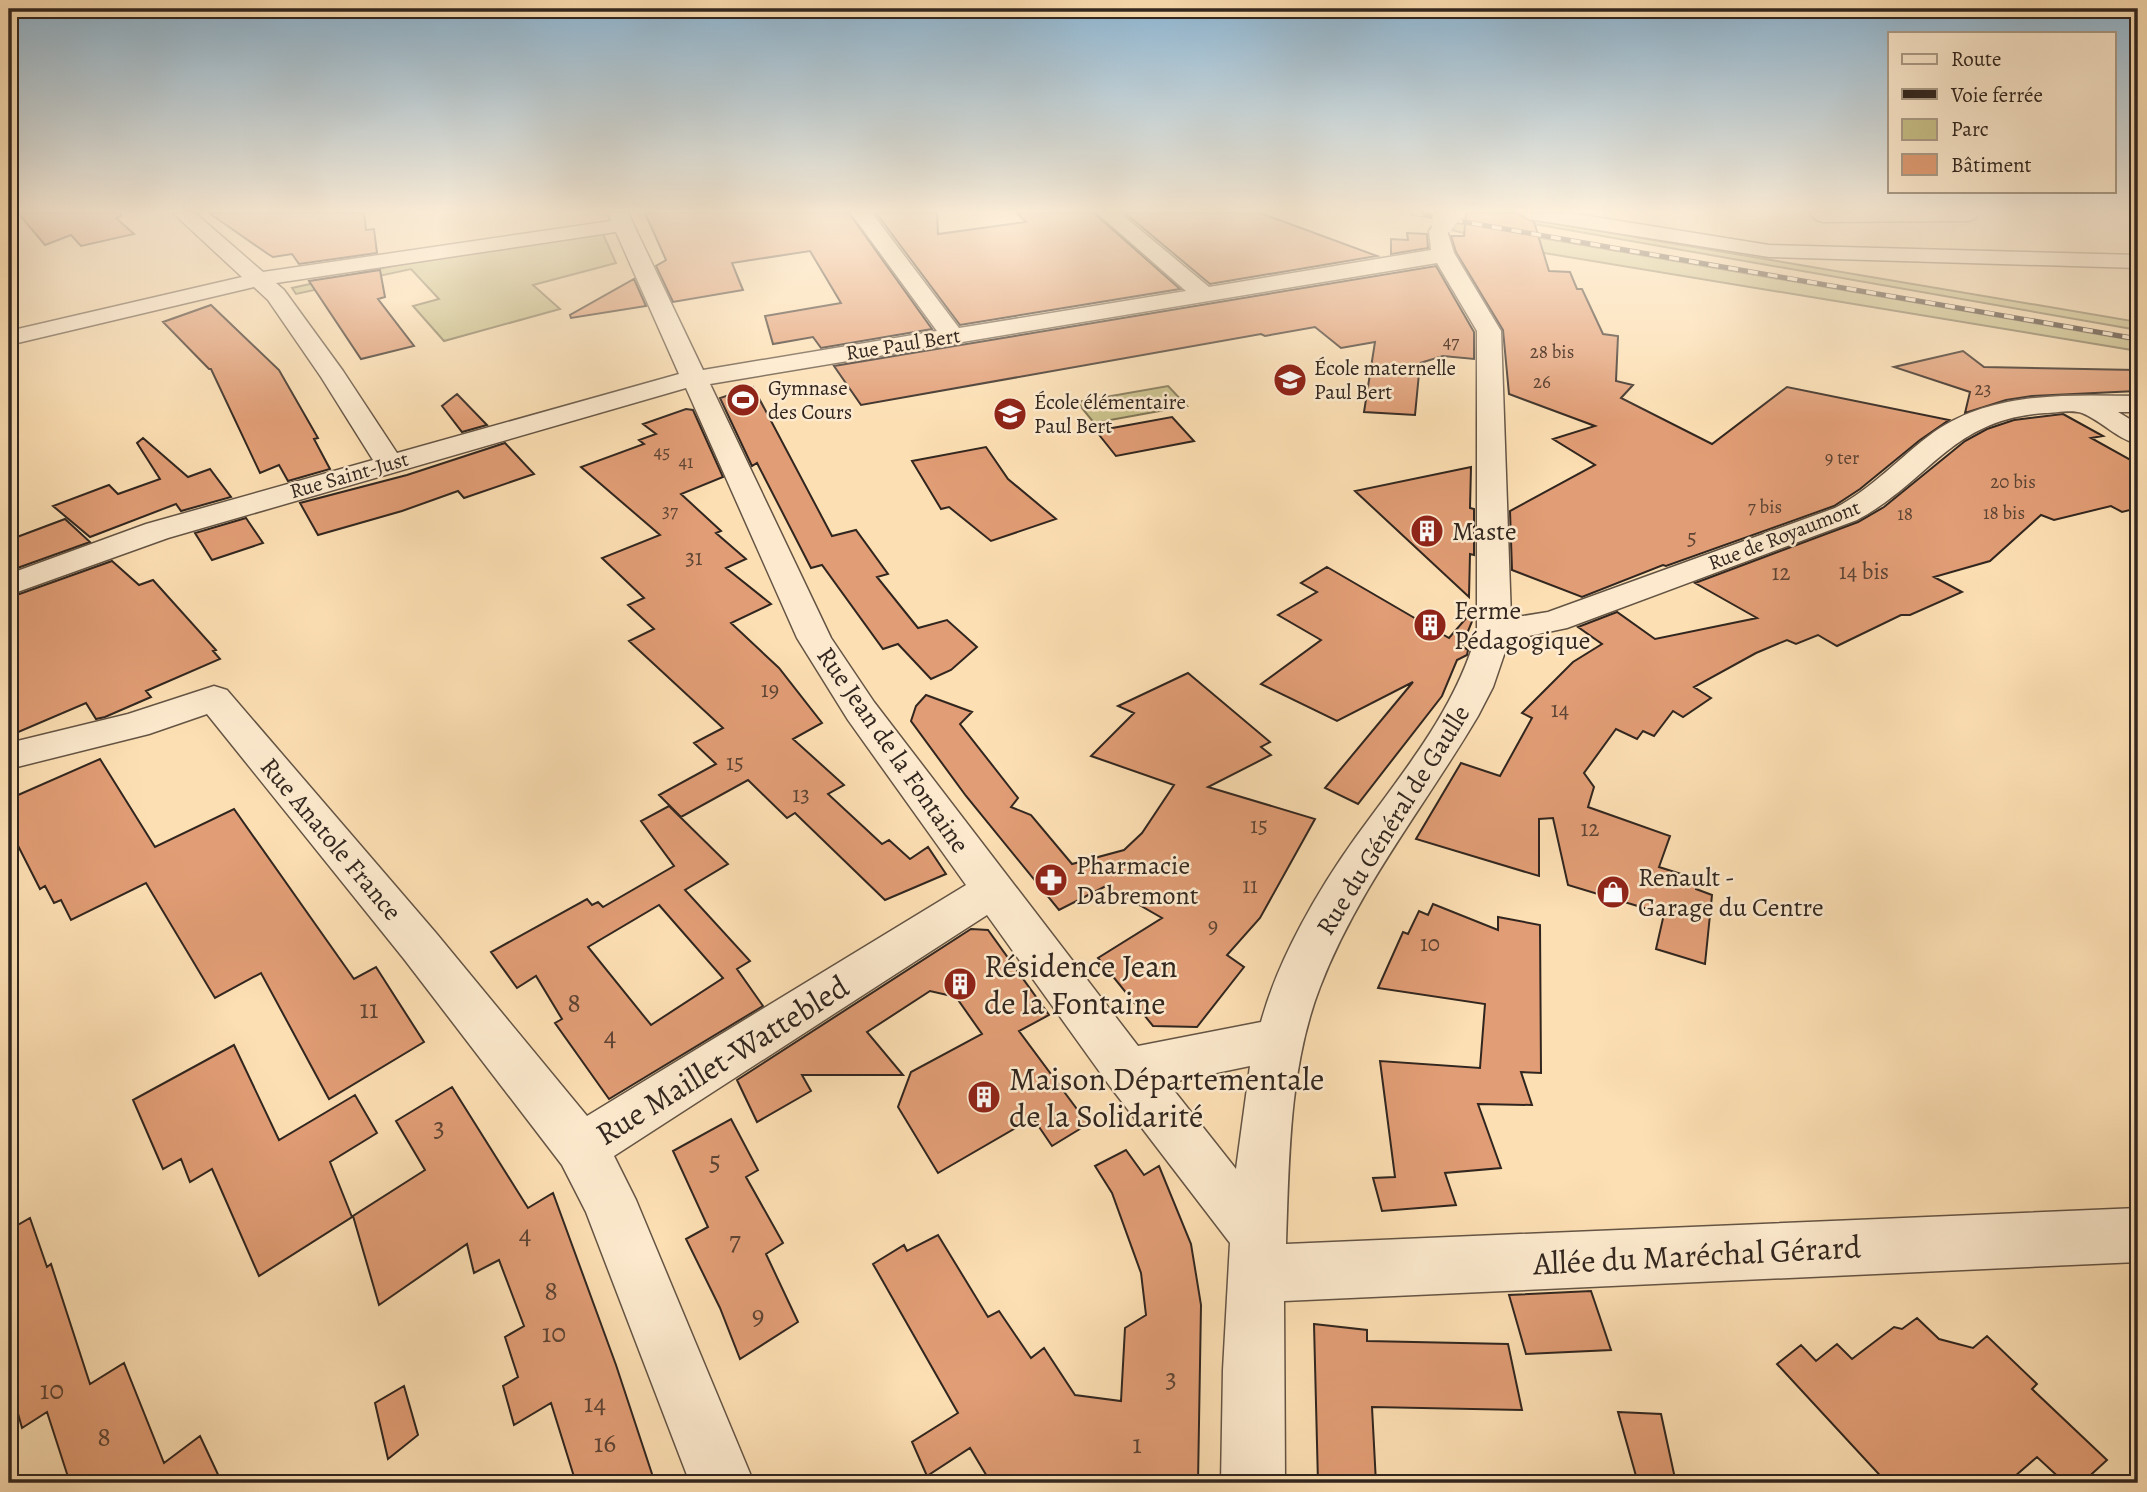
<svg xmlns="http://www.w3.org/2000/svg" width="2147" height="1492" viewBox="0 0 2147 1492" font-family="Alegreya,serif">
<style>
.green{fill:#c7bf87;stroke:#7c7253;stroke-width:2}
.building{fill:#e19d75;stroke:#31261f;stroke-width:2;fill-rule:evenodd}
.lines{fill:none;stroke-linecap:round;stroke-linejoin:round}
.minor-casing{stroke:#645444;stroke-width:3}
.minor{fill:#fdeace;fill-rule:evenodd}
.rail-casing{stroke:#31261f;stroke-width:5}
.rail{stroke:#fdeace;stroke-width:3.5;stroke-dasharray:10;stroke-linecap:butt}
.minor-bridge-casing{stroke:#645444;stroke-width:24;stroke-linecap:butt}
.minor-bridge{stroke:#fdeace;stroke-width:23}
.labels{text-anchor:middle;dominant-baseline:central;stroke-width:5;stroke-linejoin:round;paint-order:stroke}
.far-number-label{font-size:19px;fill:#5d4434}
.far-street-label{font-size:21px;fill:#31261f;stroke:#fdeace}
.far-poi-label{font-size:21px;fill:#31261f;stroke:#fdeace;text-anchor:start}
.number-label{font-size:23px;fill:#5d4434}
.poi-label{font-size:26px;fill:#31261f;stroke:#fdeace;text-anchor:start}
.street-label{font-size:26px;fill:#31261f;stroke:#fdeace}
.near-number-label{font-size:28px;fill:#5d4434}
.near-poi-label{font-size:32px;fill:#31261f;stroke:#fdeace;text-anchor:start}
.near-street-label{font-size:32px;fill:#31261f;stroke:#fdeace}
</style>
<rect width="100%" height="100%" fill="#fcdfb3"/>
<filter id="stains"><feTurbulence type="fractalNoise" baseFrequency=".00286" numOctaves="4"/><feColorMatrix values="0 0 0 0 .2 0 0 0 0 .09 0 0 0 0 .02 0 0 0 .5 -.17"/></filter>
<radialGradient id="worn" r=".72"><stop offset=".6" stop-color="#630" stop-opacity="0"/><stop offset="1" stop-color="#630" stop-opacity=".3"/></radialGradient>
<path class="green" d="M1471 213H1493L2138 322V330Z
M1455 223 2138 341V351L1538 252 1452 230Z
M603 234 616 263 533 285 560 309 444 341 413 306 439 299 411 269 296 294 292 288 401 264Z
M1168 386 1187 406 1094 423 1077 402Z"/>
<path class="building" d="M18 213H120L121 216 116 218 134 234 81 246 71 235 45 245Z
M209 213H364L366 230 374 229 377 253 299 264 292 254 273 257 268 254Z
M645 213H849L932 329 821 348 813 337 773 344 765 316 841 303 810 251 732 263 743 290 673 302 656 266 666 260Z
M876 213H937L938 234 1026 222 1017 213H1094L1180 289 960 325Z
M1125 213H1260L1377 256 1210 284Z
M1466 213H1516L1534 222 1549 271 1570 272 1577 289H1582L1603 334 1618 336 1616 381 1633 385 1621 398 1712 444 1787 387 1949 420 1920 440 1860 489 1834 506 1666 566 1663 565 1582 597 1512 570 1510 511 1595 465 1553 439 1595 426 1509 394 1503 330 1456 252 1451 236H1464Z
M1407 233 1427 234 1428 248 1391 254V239L1408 240Z
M1436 266 1474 332V359L1443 356 1420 363 1415 415 1364 412 1375 342 1341 348 1315 327 1265 336 1261 334 861 405 834 366Z
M380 270 385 297 378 299 414 346 361 359 309 281Z
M634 279 646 306 571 318 570 315Z
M211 305 279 370 318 438 314 439 330 469 288 481 279 465 260 473 211 369H209L163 322Z
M1963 351 1984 367 2136 370V391L2032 396 2006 400 1965 413 1970 392 1894 367Z
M753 387 832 536 856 530 888 574 877 577 918 628 947 620 977 647 951 670 931 679 898 644 883 649 822 565 811 568 757 463 752 466 720 398Z
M457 394 487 425 462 432 442 406Z
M686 409 693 410 723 477 681 494 721 531 716 533 746 559 726 568 771 604 731 623 779 668 822 723 793 739 844 785 828 794 882 844 889 840 910 859 928 847 946 874 885 900 795 813 787 818 748 780 681 817 659 795 716 764 694 743 723 728 629 641 654 629 628 605 644 598 602 558 660 535 581 467 644 444 639 440 656 434 643 424Z
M2063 414 2103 436 2091 438 2138 464V508L2122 512 2111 506 2054 520 2041 515 1990 561 1934 577 1962 592 1910 615H1901L1837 646 1818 635 1796 644 1787 640 1756 653 1694 687 1711 698 1683 717 1673 711 1654 736 1643 731 1637 739 1616 729 1584 773 1594 787 1588 807 1670 836 1659 867 1697 879 1696 889 1712 895 1705 964 1656 949 1664 914 1568 885 1553 818 1539 819V876L1416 839 1461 763 1500 776 1532 718 1522 713 1573 662 1602 644 1578 627 1617 612 1655 639 1757 618 1695 583 1858 522 1884 507 1965 441 1987 429 2014 420Z
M1172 417 1194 441 1116 456 1096 431Z
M143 438 188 477 210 469 231 497 181 511 176 504 90 537 53 506 109 485 118 494 160 479 137 443Z
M505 443 534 474 464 498 458 491 402 511 318 535 300 503 407 475Z
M986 447 1008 479 1056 519 991 541 949 507 941 509 912 461Z
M1471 467 1470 508 1474 509V555L1470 554 1469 597 1355 491Z
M246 518 263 543 212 560 195 533Z
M65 519 90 542 9 571V540Z
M112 561 139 585 153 580 216 650 213 651 220 659 146 691 151 697 105 717 96 719 86 703 9 736V602L14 600 11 597Z
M1327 567 1449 638 1468 616 1473 619 1462 646 1468 650 1467 655 1457 660 1442 696 1358 804 1325 788 1413 682 1337 721 1261 684 1321 640 1278 615 1317 592 1301 583Z
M1188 673 1270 742 1261 747 1271 755 1208 787 1315 819 1260 918 1227 955 1244 967 1197 1027 1153 1026 1098 958 1162 918 1106 886 1059 910 966 796 911 721 916 706 926 695 972 712 960 724 1018 798 1011 807 1031 815 1072 864 1124 850 1142 833 1174 785 1091 756 1134 713 1118 706Z
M100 759 155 847 234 809 354 979 376 967 424 1042 329 1099 261 973 215 998 146 883 71 920 61 900 54 903 45 886 40 889 9 828V799Z
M669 806 728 864 685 890 750 961 737 969 763 1006 609 1099 555 1023 562 1019 536 976 517 988 491 952 587 899 592 905 598 902 603 907 674 866 641 821ZM659 905 723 978 651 1025 588 947Z
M1433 904 1498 930V917L1540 925 1541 1073 1521 1072 1532 1105 1478 1104 1501 1168 1445 1173 1456 1205 1382 1211 1373 1178 1395 1177 1380 1061 1480 1068 1485 1004 1378 988 1403 932 1408 934 1419 911 1428 915Z
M971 929 988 930 1049 1015 1019 1031 1088 1124 1052 1146 1033 1118 938 1173 898 1107 911 1072 982 1034 956 997 930 991 867 1032 903 1075H802L811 1091 757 1122 737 1080Z
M234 1045 279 1140 355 1095 377 1133 330 1162 352 1217 259 1276 212 1169 190 1182 181 1159 163 1169 133 1100Z
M452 1087 528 1208 553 1193 616 1365 655 1483H576L551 1403 514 1425 503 1386 518 1377 505 1337 524 1326 499 1260 474 1273 467 1244 379 1305 353 1216 425 1170 396 1121Z
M731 1119 758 1170 746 1177 783 1243 766 1254 798 1322 740 1359 720 1308 686 1239 708 1227 673 1151Z
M1126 1150 1144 1175 1159 1166 1191 1244 1201 1305 1198 1483H991L970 1448 927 1476 912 1442 958 1413 873 1264 904 1245 907 1251 938 1235 988 1317 999 1311 1031 1358 1044 1348 1075 1395 1121 1401 1125 1328 1146 1315 1141 1273 1112 1193 1095 1166Z
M30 1218 47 1267 51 1264 90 1384 124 1363 164 1463 200 1436 222 1483H70L47 1412 22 1428 9 1381V1230Z
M1591 1291 1611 1350 1526 1354 1509 1295Z
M1917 1318 1939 1339 1973 1348 1987 1336 2037 1384 2032 1389 2107 1460 2082 1483H2065L2037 1457 2007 1483H1887L1777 1364 1801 1345 1816 1361 1837 1344 1852 1359 1894 1327 1902 1329Z
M1314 1324 1367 1330V1341L1508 1344 1522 1410 1372 1407 1376 1483H1318Z
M404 1386 418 1435 388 1459 375 1403Z
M1618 1412 1661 1414 1676 1483H1638Z"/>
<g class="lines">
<defs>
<path id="minor" d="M173 213H195L263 272 611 221 608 213H628L703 370 937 331 851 213H872L959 328 1186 291 1097 213H1120L1209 287 1431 250 1429 231 1432 227H1446L1454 253 1501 331 1511 618 1548 612 1835 508C1873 488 1900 457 1934 432 1993 391 2069 395 2138 396V412H2118L2138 424V444C2117 439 2102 421 2082 413 2072 409 2055 413 2045 413 1951 419 1930 481 1857 520L1567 628 1509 640 1493 687 1478 716C1425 806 1358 888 1320 987 1289 1067 1289 1159 1286 1244L2138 1208V1262L1284 1301 1285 1483H1221L1223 1370 1230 1243 1109 1085 987 915 614 1156 636 1200 754 1483H690L586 1212 562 1165 404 959 207 714 149 734 9 769V743L128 714 214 686 227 690 436 933 587 1116 966 885 848 720 797 638 686 388 168 538 9 595V574L146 524 373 460 321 377 268 300 254 287 9 345V331L242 277ZM616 232 679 374 397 453 343 371 284 290 276 283ZM1437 263 1477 331V632C1455 711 1403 772 1356 837 1318 890 1278 959 1261 1022L1138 1046 874 702 831 638 710 384ZM1250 1066 1236 1169 1168 1083Z
M1519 213H1570L1769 245 2138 255V268L1769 257 1529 219Z
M1810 213H1977L1978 215 1975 219 1968 221 1823 222 1816 220Z"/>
</defs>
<use href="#minor" class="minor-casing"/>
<use href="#minor" class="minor"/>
<defs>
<path id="rail" d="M1413 213 2138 339"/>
</defs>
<use href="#rail" class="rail-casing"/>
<use href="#rail" class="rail"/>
<defs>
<path id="minor-bridge" d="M1443 222 1450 213"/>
</defs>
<use href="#minor-bridge" class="minor-bridge-casing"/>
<use href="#minor-bridge" class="minor-bridge"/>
</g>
<linearGradient id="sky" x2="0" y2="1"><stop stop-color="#8cb6d4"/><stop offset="0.5" stop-color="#fef1dd"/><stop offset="1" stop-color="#fef1dd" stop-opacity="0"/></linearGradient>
<rect width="2147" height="422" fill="url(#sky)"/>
<defs>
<symbol id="school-disc" viewBox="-11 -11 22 22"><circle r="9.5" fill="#8f2418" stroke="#fdeace"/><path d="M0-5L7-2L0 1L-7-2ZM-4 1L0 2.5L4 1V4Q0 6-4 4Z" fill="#fff"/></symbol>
<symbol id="stadium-disc" viewBox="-11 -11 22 22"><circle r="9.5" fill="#8f2418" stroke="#fdeace"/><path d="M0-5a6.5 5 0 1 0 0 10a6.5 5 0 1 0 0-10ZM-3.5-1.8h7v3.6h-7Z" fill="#fff"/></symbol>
<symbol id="building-disc" viewBox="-11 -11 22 22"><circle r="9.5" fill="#8f2418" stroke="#fdeace"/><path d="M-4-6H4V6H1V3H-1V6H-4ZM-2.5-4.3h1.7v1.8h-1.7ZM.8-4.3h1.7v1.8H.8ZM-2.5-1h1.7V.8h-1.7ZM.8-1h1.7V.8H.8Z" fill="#fff"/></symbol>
<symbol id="pharmacy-disc" viewBox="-11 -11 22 22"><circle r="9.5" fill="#8f2418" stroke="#fdeace"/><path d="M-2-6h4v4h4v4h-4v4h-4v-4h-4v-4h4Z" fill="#fff"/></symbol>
<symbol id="shop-disc" viewBox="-11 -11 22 22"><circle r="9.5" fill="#8f2418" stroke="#fdeace"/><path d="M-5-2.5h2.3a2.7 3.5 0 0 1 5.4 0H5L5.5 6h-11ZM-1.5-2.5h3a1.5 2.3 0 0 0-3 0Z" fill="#fff"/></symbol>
</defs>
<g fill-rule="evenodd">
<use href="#school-disc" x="1271" y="361" width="38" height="38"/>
<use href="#stadium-disc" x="724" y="381" width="38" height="38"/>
<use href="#school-disc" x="991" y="395" width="38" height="38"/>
<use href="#building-disc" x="1408" y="512" width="38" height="38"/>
<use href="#building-disc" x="1411" y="606" width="38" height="38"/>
<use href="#pharmacy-disc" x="1032" y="861" width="38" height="38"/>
<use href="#shop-disc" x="1594" y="873" width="38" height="38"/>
<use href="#building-disc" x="941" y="965" width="38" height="38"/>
<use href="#building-disc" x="965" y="1078" width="38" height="38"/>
</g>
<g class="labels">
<g class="far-number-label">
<text x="1451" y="342">47</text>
<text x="1552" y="352">28 bis</text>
<text x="1542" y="382">26</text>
<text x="1983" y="389">23</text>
<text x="662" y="452">45</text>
<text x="1842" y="458">9 ter</text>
<text x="686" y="462">41</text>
<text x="2013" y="482">20 bis</text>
<text x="1765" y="507">7 bis</text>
<text x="670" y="511">37</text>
<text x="2004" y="513">18 bis</text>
<text x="1905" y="514">18</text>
</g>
<g class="far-street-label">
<text transform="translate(903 344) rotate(-9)">Rue Paul Bert</text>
<text transform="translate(349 475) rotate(-16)">Rue Saint-Just</text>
<text transform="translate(1784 535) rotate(-21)">Rue de Royaumont</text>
</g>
<g class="far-poi-label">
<text x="1314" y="368">École maternelle<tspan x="1314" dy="24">Paul Bert</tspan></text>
<text x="768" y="388">Gymnase<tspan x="768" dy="24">des Cours</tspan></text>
<text x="1034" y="402">École élémentaire<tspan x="1034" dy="24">Paul Bert</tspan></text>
</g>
<g class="number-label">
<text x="1692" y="537">5</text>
<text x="694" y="557">31</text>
<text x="1864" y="571">14 bis</text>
<text x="1781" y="572">12</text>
<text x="770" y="689">19</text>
<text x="1560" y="709">14</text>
<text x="735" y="762">15</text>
<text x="801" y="794">13</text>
<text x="1259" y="825">15</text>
<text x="1590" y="828">12</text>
<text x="1250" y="885">11</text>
<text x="1213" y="925">9</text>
<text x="1430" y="943">10</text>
</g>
<g class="poi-label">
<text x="1452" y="531">Maste</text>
<text x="1454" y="610">Ferme<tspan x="1454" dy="30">Pédagogique</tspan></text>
<text x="1076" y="865">Pharmacie<tspan x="1076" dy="30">Dabremont</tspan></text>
<text x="1638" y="877">Renault -<tspan x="1638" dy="30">Garage du Centre</tspan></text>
</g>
<g class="street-label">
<text transform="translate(893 750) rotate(55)">Rue Jean de la Fontaine</text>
<text transform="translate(1393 820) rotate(-58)">Rue du Général de Gaulle</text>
<text transform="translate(331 839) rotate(50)">Rue Anatole France</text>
</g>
<g class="near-number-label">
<text x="574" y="1003">8</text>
<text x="369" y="1009">11</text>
<text x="610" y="1036">4</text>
<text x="439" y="1127">3</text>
<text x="715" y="1161">5</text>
<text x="525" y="1234">4</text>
<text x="735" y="1241">7</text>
<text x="551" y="1291">8</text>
<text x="758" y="1315">9</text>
<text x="554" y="1333">10</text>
<text x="1171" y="1378">3</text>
<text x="52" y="1390">10</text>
<text x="595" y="1403">14</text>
<text x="104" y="1437">8</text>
<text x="605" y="1443">16</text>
<text x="1137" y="1444">1</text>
</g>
<g class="near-poi-label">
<text x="984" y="966">Résidence Jean<tspan x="984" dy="37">de la Fontaine</tspan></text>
<text x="1009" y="1079">Maison Départementale<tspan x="1009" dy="37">de la Solidarité</tspan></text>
</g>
<g class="near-street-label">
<text transform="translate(722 1060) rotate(-32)">Rue Maillet-Wattebled</text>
<text transform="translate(1697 1255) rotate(-3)">Allée du Maréchal Gérard</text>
</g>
</g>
<rect width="2147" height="1492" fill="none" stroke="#fcdfb3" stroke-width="35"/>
<rect x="10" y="10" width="2126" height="1471" fill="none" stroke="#31261f" stroke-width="3.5"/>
<rect x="18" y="18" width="2112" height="1457" fill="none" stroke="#31261f" stroke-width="2"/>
<rect x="1888" y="32" width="228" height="161" fill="#fdeace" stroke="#ab9c88" stroke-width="2"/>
<rect x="1902" y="54" width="35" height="10" fill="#fdeace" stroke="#ab9c88" stroke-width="2"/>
<text x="1951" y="66" font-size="21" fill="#31261f">Route</text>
<rect x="1902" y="89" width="35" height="10" fill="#31261f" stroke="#ab9c88" stroke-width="2"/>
<text x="1951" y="102" font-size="21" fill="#31261f">Voie ferrée</text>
<rect x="1902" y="119" width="35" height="21" fill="#c7bf87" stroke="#ab9c88" stroke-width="2"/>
<text x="1951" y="136" font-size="21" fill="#31261f">Parc</text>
<rect x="1902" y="154" width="35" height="21" fill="#e19d75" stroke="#ab9c88" stroke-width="2"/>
<text x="1951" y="172" font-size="21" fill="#31261f">Bâtiment</text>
<rect width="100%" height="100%" filter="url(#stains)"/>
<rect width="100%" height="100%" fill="url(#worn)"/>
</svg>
